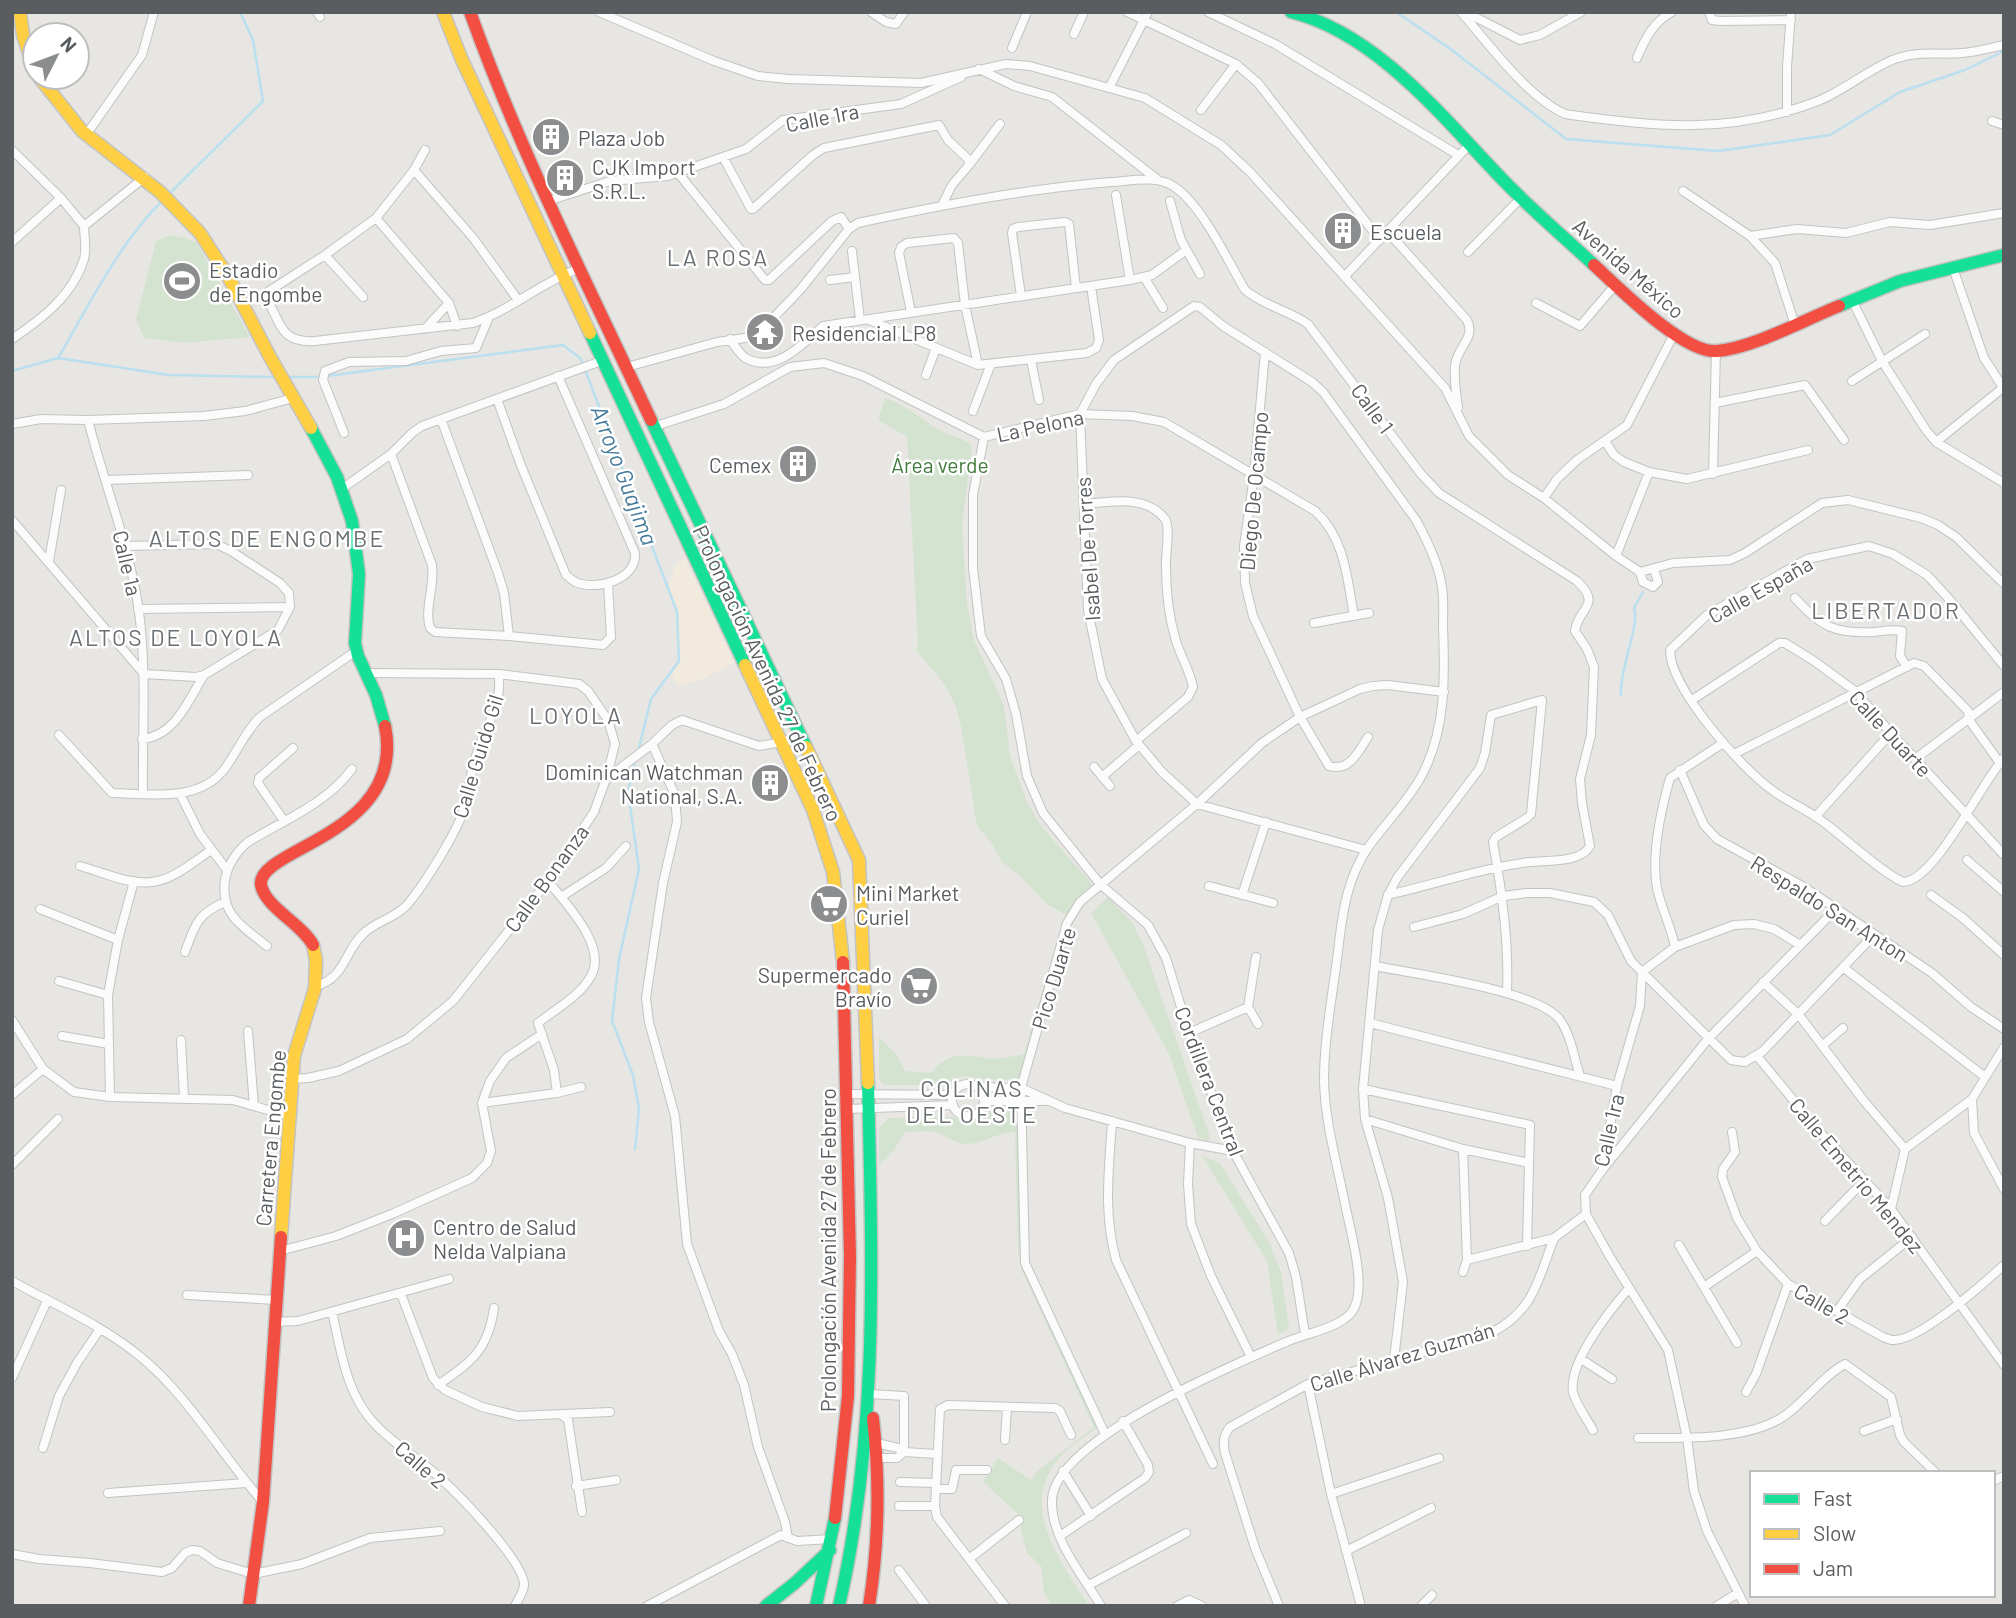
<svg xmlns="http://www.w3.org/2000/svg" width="2016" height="1618" viewBox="0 0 2016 1618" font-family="Barlow,sans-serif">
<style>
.commercial{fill:#f1eadd}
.green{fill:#d4e3d0}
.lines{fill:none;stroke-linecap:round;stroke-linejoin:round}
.stream{stroke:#badfef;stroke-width:2.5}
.street-casing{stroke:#c2c3c3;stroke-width:10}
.fast-casing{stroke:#c3c3c4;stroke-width:15}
.slow-casing{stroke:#c3c3c4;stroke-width:15}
.jam-casing{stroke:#c3c3c4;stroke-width:15}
.street{stroke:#fcfbfb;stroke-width:8}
.fast{stroke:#16e098;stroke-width:12}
.slow{stroke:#ffcf43;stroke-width:12}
.jam{stroke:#f24e42;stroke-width:12}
.labels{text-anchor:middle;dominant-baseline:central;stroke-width:5;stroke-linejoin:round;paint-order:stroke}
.street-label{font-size:21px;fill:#595d60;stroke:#fff}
.poi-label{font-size:21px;fill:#595d60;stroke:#fff;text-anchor:start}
.park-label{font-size:21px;fill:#427b3d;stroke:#fff}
.neighbourhood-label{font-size:23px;letter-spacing:2px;fill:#6a6f72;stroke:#fff}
.water-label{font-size:23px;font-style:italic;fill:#457a9b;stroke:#fff}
</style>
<rect width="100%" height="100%" fill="#e8e6e3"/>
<path class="commercial" d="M685 558 735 663 704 678 678 687 671 671 679 661 677 612 668 588 676 563Z"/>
<path class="green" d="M170 235 185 238 197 243 250 337 184 343 144 338 136 320 156 241Z
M885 398C910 407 922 420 943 432 953 437 966 438 972 447L962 525 967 604 974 640 1004 705 1010 756 1027 802 1041 826 1093 885 1074 910 1020 1078 1016 1080 980 1079 966 1076 957 1078 946 1085H884L879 1079V1037L896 1054 905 1071 931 1073C948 1052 962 1054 986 1058 997 1060 1013 1056 1024 1054L1060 930 1066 915 1047 904 1019 875 1001 861 992 844 977 826 961 726 955 704 945 685 915 649 918 647 907 437 878 420Z
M1108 897 1132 922 1143 944 1210 1137 1208 1141 1198 1138 1169 1054 1091 913Z
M1013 1108 1018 1111 1022 1248 1038 1302 1099 1426C1086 1436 1071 1445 1060 1457 1016 1507 1062 1562 1089 1606H1052L1044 1592 1041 1566 1027 1553 1017 1513 983 1482 998 1458 1031 1480 1037 1471 1094 1427 1022 1271 1018 1251 1015 1132C995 1133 983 1144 966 1144 953 1143 945 1134 934 1132 925 1131 914 1132 905 1132L894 1150 879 1165V1128L888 1118 951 1117 969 1122 980 1119 987 1111Z
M1202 1156 1220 1163 1270 1244 1281 1272 1289 1328 1278 1335 1267 1261Z"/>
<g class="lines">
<path class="stream" d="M1396 12 1452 50 1566 139 1718 151 1830 135 1900 92 1965 70 2004 51
M169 194 263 101 253 40 240 12
M58 358C90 304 117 246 162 201
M12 371 58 358 169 375 274 377
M288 377H319L563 345 581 359 677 612 679 661 651 699 638 752
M1621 695C1619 670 1640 626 1634 608L1643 592
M635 1149 639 1109 633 1075 612 1021 619 959 639 869 628 791 636 758"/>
<defs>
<path id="street" d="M317 12 320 17
M599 12 714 61 758 76 788 79 921 83 1006 64 1030 66 1145 98 1221 145 1250 172 1445 388 1469 436 1508 475 1544 498 1616 556 1640 572 1643 582 1653 587 1658 582 1654 569
M871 12 886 22 896 24 904 12
M1127 12 1236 64 1258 83 1380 240
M1208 12 1275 44 1458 155
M1461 12C1489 44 1527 97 1565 114 1657 127 1730 135 1818 101 1844 91 1874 65 1898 58 1919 51 1940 55 1962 53 1976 52 1990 48 2004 45
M1709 12 1712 20 1720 21 1791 20
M1465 17H1475L1520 40 1540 35 1581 12
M1074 34 1084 12
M1012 48 1027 12
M1637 58C1645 39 1653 22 1672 12
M979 69 1014 86 1052 97 1158 180
M1109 88 1148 12
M1201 110 1236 64
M1787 112V67L1791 12
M1992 121 2004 125
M86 135 142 55 154 12
M12 150 61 198 84 226
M425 150 414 170 376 218 325 255 269 291 266 295 267 299C282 326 281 343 315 341L473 323C511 310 542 282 580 268
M723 157 751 209H753L813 155 824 148 939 125 948 140 969 160V165L952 185 942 205
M969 165 1000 124
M414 170 474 239 518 300
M678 173 765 280H769L832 221 841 217 849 229
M1683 191 1750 236 1775 263 1795 325
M1116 195 1130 280
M548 201 610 181 668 176 746 149 783 120 901 104 961 77
M1170 201 1181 240 1200 274
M376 218 449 303 457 326
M84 226 145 177
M1388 232 1467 320C1476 339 1457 346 1455 366 1454 380 1456 394 1458 407
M1750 236 1797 229 1846 233 1890 222 1930 225 2004 213
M12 242 61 198
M852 251 860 320
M1468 252 1521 198
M325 255 363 297
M1953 268 1984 358 2004 389
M1346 275 1469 145
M1144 277 1163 308
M830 280 855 277
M1021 296 1012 233 1013 229 1018 227 1065 222 1069 224 1076 288
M1852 300 1882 361 1926 430 1936 442 2004 483
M1536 303 1580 326 1616 284
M911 312 899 253 901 247 907 243 954 238 958 243 965 305 978 365
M869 320 978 365 1087 353 1096 348 1099 340 1091 286
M425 329 449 303
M12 339C42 319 73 295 84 259 87 249 84 236 84 226
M730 339C734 345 739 353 744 357 774 376 803 344 823 326L1130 280 1152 275 1185 251
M1265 352 1254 476 1244 546 1245 583 1253 616 1300 717 1329 766C1350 772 1358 752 1368 737
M1031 360 1039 400
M627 367 717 342 745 338 758 334 800 290 849 229 858 223C942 205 1025 189 1111 182 1130 181 1156 175 1173 186 1201 203 1228 261 1245 290 1264 306 1288 310 1308 324L1421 474 1439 493 1577 581C1603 606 1578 607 1575 631L1587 649 1594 667 1591 735 1580 779 1582 803 1590 846C1581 863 1547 860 1530 862 1482 868 1436 884 1388 895
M926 375 936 348
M1852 381 1925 334
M497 399 520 463 566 575C567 576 574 581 575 582 596 591 637 580 635 553L558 376
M1715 403 1805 385 1844 440
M973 411 991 364
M441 419 498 573 504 593 509 636
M88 420C104 484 130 546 139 612 147 673 142 733 143 794
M12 424 41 419 88 420 204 416 245 411 293 398
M656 426 724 404 790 367 824 363 863 376 984 437 1080 414 1132 416 1164 422 1315 511C1345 538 1347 578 1354 616
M344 433 323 380 325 371 349 362 406 361 441 351 476 348 489 317
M984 437 973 495V568L981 636 1006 679 1016 714 1027 776 1043 813 1100 884 1148 925 1166 958 1189 1033 1233 1151 1289 1253 1296 1277 1305 1334
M1605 441 1614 455 1624 462 1649 472 1687 479 1808 450
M1936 442 2004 387
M391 454 432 565C435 586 424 610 430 628L435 632 509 636 603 645 611 637 608 584
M1713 474 1716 351
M106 480 248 475
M343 488 391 454 412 433 422 426 604 360
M1544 498 1557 479 1577 460 1627 425 1674 334
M1084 504C1110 502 1146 494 1165 519 1171 528 1165 555 1166 567 1166 591 1169 618 1176 641 1181 657 1190 671 1193 687L1188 697 1136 741
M12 520 144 674 196 677 204 675 278 630 290 607 289 593 280 583 231 551 216 544 125 546
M1616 556 1649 472
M49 561 61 490
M1640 572 1673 563 1730 560 1745 553 1822 503 1848 500 1921 518 1938 525 1956 537 2004 584
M1795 598C1821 627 1835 634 1874 632 1883 631 1893 629 1902 631L1900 656 1907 667
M138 609 290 607
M1314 623 1369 613
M2004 666 1950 600 1927 575 1893 554 1869 546 1807 559 1707 615 1670 650C1670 688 1741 768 1772 790 1789 803 1809 810 1826 824 1846 839 1882 873 1903 882 1935 881 1981 783 2004 758
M1692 700 1779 643H1785L1814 661 1855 691 1891 733 2004 855
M59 735 112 793C150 794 201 803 226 767 238 750 245 732 260 717L356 651
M142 739C175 736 188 701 204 675
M652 744 675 795 677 822 663 883 646 998 649 1022 675 1116 687 1244 719 1331 732 1354 744 1385 758 1447 785 1522 788 1538
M1734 754 1914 663 1924 666 1968 711 1969 720 2000 763
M1915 759 2004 692
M1094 767 1110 786
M1680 770 1704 825 1717 839 1804 887 1932 973 1971 1007 2004 1029
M1102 777 1139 745
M606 779 652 744 672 725 682 720 759 746 782 742 801 735
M180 794 200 834 227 870
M1816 816 1891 733
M284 821 258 783 259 778 293 748
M1967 860 2004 892
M80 866C102 872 129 885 152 882 173 880 193 862 210 851
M548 881C565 903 608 946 591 976 580 996 556 1009 538 1023L554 1070 557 1093
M1209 886 1273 903
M1242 895 1266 822
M1931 895 1963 918 2004 955
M561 897 606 868 626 846
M40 909 118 940
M1414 927 1463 914 1503 896 1527 893H1550L1594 902 1608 915 1631 961 1731 1060 1745 1062 1763 1051 1873 936
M267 946C243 927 220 915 225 880 228 864 236 852 248 842 284 820 326 804 352 769
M1675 947C1671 926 1661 908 1657 888 1651 855 1661 810 1670 778L1723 743
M185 952C195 925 197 914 225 902
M1256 957 1248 1007 1258 1024
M1375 966C1414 974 1538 990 1560 1020 1571 1035 1574 1058 1580 1076
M1844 968 1985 1077
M59 981 108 995
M1763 982 1799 1015 1864 1101 1905 1149 1891 1209
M314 987C346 978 343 953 363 934 376 921 394 919 407 905 424 885 460 828 466 803 470 788 470 771 476 756 482 737 492 720 497 701 500 693 499 683 499 674
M12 1020 43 1069 74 1092 110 1097 233 1100 289 1116
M1370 1023 1617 1086
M248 1031 254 1106
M1189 1033 1248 1007
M62 1036 109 1044
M181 1040 184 1098
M1823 1045 1843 1028
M1757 1056 1817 1129 1891 1209 2004 1365
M292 1079 308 1078 339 1071 407 1039 453 1001 548 881 594 812 606 779 615 744 608 720 588 691 579 684 499 674 367 673
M952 1100a16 16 0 1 1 32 0a16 16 0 1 1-32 0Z
M979 1087 1021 1088 1065 1108 1190 1143 1233 1151
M1363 1089 1530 1125 1527 1246
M847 1094 952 1095
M12 1095 43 1069
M110 1097 108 995 118 940 134 881
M1972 1099 1974 1133 2004 1189
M984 1101H1046
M482 1103 557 1093 581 1087
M848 1109 953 1105
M1365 1119 1463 1149 1529 1163
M1112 1121C1109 1171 1103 1211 1116 1260L1213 1464
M1732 1132 1735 1152 1723 1169 1722 1177 1737 1218 1757 1251 1788 1284 1883 1337C1886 1338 1890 1340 1893 1340 1920 1341 1984 1283 2004 1265
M1190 1143 1188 1184 1191 1224 1211 1276 1251 1357
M1463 1149 1467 1260 1554 1238 1586 1214
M1905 1149 1972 1099 2004 1047
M12 1165 58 1119
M1603 1166 1617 1086 1640 1006 1642 972 1675 947 1734 925 1754 924 1774 929 1800 945
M1825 1221 1865 1180
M1679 1245 1737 1343
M280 1251 336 1236 392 1214 472 1178 487 1163 491 1151 482 1103 490 1081 506 1058 542 1034
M1463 1272 1467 1260
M12 1281C55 1305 104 1326 142 1358 190 1398 222 1456 263 1502
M1704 1287 1757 1251
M401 1294 433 1378 445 1390 482 1407 518 1416 610 1412
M187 1295 277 1300
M1837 1311 1860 1279 1912 1237
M332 1312C340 1345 344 1380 363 1409 382 1438 414 1454 439 1477 457 1493 526 1563 524 1586 523 1592 518 1600 515 1606
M274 1322 298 1321 449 1279
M1581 1359 1612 1379
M1394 1360 1403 1282 1388 1198 1365 1119 1363 1089 1378 930 1388 895 1397 878 1480 768 1485 753 1491 715 1542 700 1531 814 1527 818 1496 837 1493 842C1502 892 1509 942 1507 993
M12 1378 47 1301
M1308 1384 1331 1494 1361 1606
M438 1385C471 1362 488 1351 494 1308
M1746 1392 1756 1374 1788 1284
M870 1394 904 1396V1452
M562 1415 568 1420 582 1512
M1593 1430C1587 1419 1576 1405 1573 1392 1568 1362 1611 1309 1629 1288
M1864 1431 1897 1419
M1105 1434 1025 1263 1021 1088 1067 923 1080 902 1197 804 1262 743 1300 717 1360 689 1373 686 1388 685 1444 692
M1638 1438C1681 1438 1752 1441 1787 1414 1807 1399 1823 1376 1845 1364L1891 1397 1900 1435 1904 1442 1936 1473
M1005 1440 1007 1407
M876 1443 898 1448 904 1452 937 1454
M43 1448 59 1396 77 1363 100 1329
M877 1458H897L904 1452
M1063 1471 1091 1516
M1993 1481 2004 1476
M900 1482 936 1483
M576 1486 616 1480
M936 1489H952L956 1470H987
M108 1493 246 1483
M1331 1494 1439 1458
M899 1506H935
M1060 1536 1145 1478 1149 1472 1148 1465 1123 1421
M1346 1551 1431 1508
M12 1554 39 1559 90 1563 162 1572 172 1568 185 1553 192 1550 200 1551 217 1563 253 1574 302 1564 370 1538 440 1531
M969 1559 1019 1520
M899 1570 926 1606
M1089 1585 1186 1533
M647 1606 781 1535 797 1541 832 1539
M1005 1606 937 1517 935 1506 940 1409 948 1405 1055 1408 1060 1411 1071 1435
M1101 1606C1082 1574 1051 1539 1052 1500 1054 1440 1235 1364 1286 1342 1304 1334 1339 1328 1351 1313 1369 1292 1350 1230 1345 1204 1337 1164 1325 1122 1324 1081 1324 1035 1334 988 1339 943 1343 909 1348 878 1367 849 1384 824 1408 802 1422 775 1446 730 1445 677 1443 627 1443 614 1444 600 1442 587 1439 565 1427 540 1416 520L1323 392 1312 382 1223 326 1200 307 1194 306 1114 360 1096 384 1080 414 1088 610 1102 679 1136 741 1162 772 1197 804 1366 850
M1177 1606 1189 1600 1202 1606
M1279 1606 1255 1548 1225 1453C1223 1442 1223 1436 1230 1427L1308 1384 1491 1333C1534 1311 1538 1280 1554 1238
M1421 1606 1432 1595
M1717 1606 1738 1593
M1745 1606 1707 1531 1694 1491 1687 1438 1668 1350 1610 1257 1586 1214 1585 1195 1603 1169 1708 1039 1836 909"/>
<path id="fast" d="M1291 12C1378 34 1443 118 1503 180 1532 210 1564 237 1594 265
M1839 306 1900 281 2004 255
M590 333 745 665
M651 420 806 747
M311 428 337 477 352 521 359 574 355 643 358 656 376 695 385 726
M766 1606 795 1583 830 1550
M816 1606 835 1518
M839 1606C879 1432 872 1260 868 1083"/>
<path id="slow" d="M20 12 23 35 35 71
M443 12 462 60 590 333
M39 77 82 131 160 192 200 233 229 278 270 357 311 428
M745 665 813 810 833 872 843 962
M806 747 859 860 868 1083
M281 1237 294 1056 315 988 316 960 313 945"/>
<path id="jam" d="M470 12C520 152 588 285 651 420
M1594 265C1618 287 1684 354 1717 351 1753 348 1804 320 1839 306
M313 945C302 924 265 907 261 885 256 848 407 835 385 726
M835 1518 848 1396 850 1256 843 962
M249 1606 263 1502 281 1237
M869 1606C879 1543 880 1481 873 1418"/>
</defs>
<use href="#street" class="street-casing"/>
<use href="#fast" class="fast-casing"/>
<use href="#slow" class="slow-casing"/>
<use href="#jam" class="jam-casing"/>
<use href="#street" class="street"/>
<use href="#fast" class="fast"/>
<use href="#slow" class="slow"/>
<use href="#jam" class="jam"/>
</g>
<defs>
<symbol id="building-disc" viewBox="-11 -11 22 22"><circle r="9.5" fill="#8b8d8e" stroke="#fff"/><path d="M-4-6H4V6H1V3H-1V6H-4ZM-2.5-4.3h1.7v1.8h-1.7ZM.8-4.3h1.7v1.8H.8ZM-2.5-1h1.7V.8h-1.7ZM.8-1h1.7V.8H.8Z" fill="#fff"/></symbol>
<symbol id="stadium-disc" viewBox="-11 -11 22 22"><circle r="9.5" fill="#8b8d8e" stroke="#fff"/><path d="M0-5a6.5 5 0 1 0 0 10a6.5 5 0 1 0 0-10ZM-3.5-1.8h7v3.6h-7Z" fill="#fff"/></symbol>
<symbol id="temple-disc" viewBox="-11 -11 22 22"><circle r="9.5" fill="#8b8d8e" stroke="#fff"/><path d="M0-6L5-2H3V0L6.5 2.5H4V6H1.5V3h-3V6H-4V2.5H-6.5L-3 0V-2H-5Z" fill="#fff"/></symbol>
<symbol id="supermarket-disc" viewBox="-11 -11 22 22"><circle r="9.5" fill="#8b8d8e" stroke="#fff"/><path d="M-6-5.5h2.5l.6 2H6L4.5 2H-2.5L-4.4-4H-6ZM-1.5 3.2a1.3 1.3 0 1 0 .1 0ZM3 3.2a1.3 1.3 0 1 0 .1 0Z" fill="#fff"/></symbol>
<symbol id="hospital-disc" viewBox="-11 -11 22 22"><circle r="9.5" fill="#8b8d8e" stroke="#fff"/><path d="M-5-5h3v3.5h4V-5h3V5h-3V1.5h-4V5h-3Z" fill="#fff"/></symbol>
</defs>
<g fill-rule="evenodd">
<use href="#building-disc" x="529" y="115" width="44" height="44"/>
<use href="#building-disc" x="543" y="156" width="44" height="44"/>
<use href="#building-disc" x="1321" y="209" width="44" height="44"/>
<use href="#stadium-disc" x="160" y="259" width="44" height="44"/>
<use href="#temple-disc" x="743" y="310" width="44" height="44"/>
<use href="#building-disc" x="776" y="442" width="44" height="44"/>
<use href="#building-disc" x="748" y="761" width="44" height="44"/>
<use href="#supermarket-disc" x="807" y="882" width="44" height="44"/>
<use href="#supermarket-disc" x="897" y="964" width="44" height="44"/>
<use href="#hospital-disc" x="384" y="1216" width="44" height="44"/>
</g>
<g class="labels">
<g class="street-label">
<text transform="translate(822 117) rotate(-11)">Calle 1ra</text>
<text transform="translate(1629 268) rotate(41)">Avenida México</text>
<text transform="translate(1373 408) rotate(54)">Calle 1</text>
<text transform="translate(1040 425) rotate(-12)">La Pelona</text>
<text transform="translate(1253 491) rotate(-85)">Diego De Ocampo</text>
<text transform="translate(1087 549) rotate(-94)">Isabel De Torres</text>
<text transform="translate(128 563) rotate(77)">Calle 1a</text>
<text transform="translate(1760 589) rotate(-29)">Calle España</text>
<text transform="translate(768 673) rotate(65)">Prolongación Avenida 27 de Febrero</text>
<text transform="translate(1891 733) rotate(47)">Calle Duarte</text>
<text transform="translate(477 756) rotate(-73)">Calle Guido Gil</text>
<text transform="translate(546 878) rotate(-54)">Calle Bonanza</text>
<text transform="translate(1830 908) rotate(32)">Respaldo San Anton</text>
<text transform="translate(1053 978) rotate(-73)">Pico Duarte</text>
<text transform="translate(1210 1081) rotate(69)">Cordillera Central</text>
<text transform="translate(1608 1130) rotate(-77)">Calle 1ra</text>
<text transform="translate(270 1138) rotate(-85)">Carretera Engombe</text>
<text transform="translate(1857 1175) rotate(50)">Calle Emetrio Mendez</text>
<text transform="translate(827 1250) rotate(-90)">Prolongación Avenida 27 de Febrero</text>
<text transform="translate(1822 1303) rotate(30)">Calle 2</text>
<text transform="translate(1402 1356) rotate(-17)">Calle Álvarez Guzmán</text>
<text transform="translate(421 1464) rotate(41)">Calle 2</text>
</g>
<g class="poi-label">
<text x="578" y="137">Plaza Job</text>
<text x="592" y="166">CJK Import<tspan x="592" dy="24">S.R.L.</tspan></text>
<text x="1370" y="231">Escuela</text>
<text x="209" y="269">Estadio<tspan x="209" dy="24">de Engombe</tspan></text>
<text x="792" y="332">Residencial LP8</text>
<text x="771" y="464" text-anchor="end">Cemex</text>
<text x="743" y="771" text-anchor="end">Dominican Watchman<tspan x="743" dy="24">National, S.A.</tspan></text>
<text x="856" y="892">Mini Market<tspan x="856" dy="24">Curiel</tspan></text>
<text x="892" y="974" text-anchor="end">Supermercado<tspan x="892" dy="24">Bravío</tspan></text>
<text x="433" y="1226">Centro de Salud<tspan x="433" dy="24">Nelda Valpiana</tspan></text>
</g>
<g class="park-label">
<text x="940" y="464">Área verde</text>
</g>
<g class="neighbourhood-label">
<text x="718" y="257">LA ROSA</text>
<text x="267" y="538">ALTOS DE ENGOMBE</text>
<text x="1886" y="610">LIBERTADOR</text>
<text x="176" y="637">ALTOS DE LOYOLA</text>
<text x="576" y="715">LOYOLA</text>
<text x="972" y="1088">COLINAS<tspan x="972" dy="26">DEL OESTE</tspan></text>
</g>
<g class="water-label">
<text transform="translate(625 475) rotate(69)">Arroyo Guajima</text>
</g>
</g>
<rect width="2016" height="1618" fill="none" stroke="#595d60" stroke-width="28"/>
<rect x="1750" y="1471" width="245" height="126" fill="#ffffff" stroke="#bdbebf" stroke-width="2"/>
<rect x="1764" y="1494" width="35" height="10" fill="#16e098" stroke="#bdbebf" stroke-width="2"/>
<text x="1813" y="1506" font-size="21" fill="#595d60">Fast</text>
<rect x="1764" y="1529" width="35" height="10" fill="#ffcf43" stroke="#bdbebf" stroke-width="2"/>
<text x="1813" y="1541" font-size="21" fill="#595d60">Slow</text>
<rect x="1764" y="1564" width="35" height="10" fill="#f24e42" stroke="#bdbebf" stroke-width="2"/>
<text x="1813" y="1576" font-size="21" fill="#595d60">Jam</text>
<g transform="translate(56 56) rotate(48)"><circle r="33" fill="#ffffff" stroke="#bdbebf" stroke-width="2"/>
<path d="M0-5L12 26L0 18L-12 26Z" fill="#8b8d8e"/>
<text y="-10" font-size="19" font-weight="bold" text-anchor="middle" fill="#595d60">N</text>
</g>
</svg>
